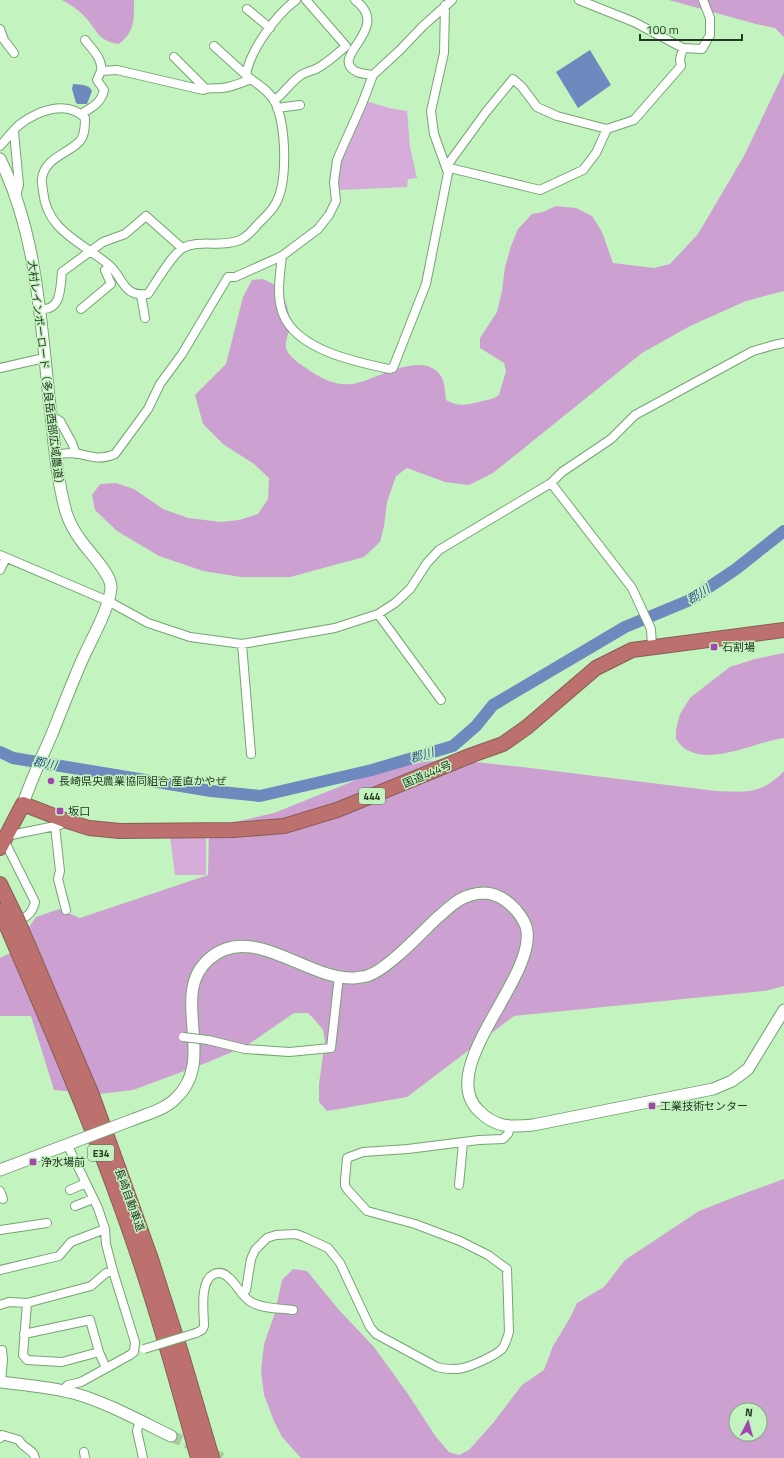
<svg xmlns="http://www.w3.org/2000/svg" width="784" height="1458" viewBox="0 0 784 1458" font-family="'Titillium Web','Noto Sans JP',sans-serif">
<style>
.green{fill:#d5acda}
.forest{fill:#cda0d2;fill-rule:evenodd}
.water{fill:#6e89be}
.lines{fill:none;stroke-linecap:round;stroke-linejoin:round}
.river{stroke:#6e89be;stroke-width:12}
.secondary-tunnel{stroke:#a3cea0;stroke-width:11;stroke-dasharray:11 5.5;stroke-linecap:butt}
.street-casing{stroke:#76a473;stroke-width:10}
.secondary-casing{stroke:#76a473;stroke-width:13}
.highway-casing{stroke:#885d54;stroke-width:16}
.street{stroke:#fff;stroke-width:8}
.secondary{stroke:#fff;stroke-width:11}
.highway{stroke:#bd716e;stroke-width:14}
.street-bridge-casing{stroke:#76a473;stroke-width:10;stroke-linecap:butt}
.secondary-bridge-casing{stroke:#76a473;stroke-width:13;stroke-linecap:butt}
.highway-bridge-casing{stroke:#885d54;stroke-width:16;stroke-linecap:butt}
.street-bridge{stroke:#fff;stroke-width:8}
.secondary-bridge{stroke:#fff;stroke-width:11}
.highway-bridge{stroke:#bd716e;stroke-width:14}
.poi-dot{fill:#a245ae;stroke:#c3f3bf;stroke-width:1.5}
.labels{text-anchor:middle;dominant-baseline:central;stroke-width:3;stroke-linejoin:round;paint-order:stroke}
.shield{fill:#c3f3bf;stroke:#547052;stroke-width:1}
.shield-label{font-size:10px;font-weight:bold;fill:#253823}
.street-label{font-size:11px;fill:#253823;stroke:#c3f3bf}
.poi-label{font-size:11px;fill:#253823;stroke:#c3f3bf;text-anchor:start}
.water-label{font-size:12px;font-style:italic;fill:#2f5092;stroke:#c3f3bf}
</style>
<rect width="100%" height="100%" fill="#c3f3bf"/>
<path class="green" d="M366 101 389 108 407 111 410 147 417 178 408 179 407 187 339 190 336 178 339 161Z
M170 836 206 837V875H175Z"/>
<path class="forest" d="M62 0H134C134 19 135 32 119 44 96 41 97 28 83 15 78 9 69 4 62 0Z
M669 0H784V37L775 28 756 24Z
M784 72V291L746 301 690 326 642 353 493 473 469 485 445 482 407 468 396 476 387 502 384 526 380 542 364 557 290 577H241L203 571 159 556 117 531 95 510 92 495 100 484 116 483 134 489 163 509 188 518 221 522 239 520 258 514 268 499 269 478 254 464 223 444 203 424 195 395 226 364 243 297 252 280 263 279 280 287C284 297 292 317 290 328 288 337 282 345 289 354 293 359 300 364 306 368 320 378 334 386 353 384 377 380 422 349 441 376 445 382 445 393 446 400 459 407 465 405 479 402 489 399 490 401 499 395L506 371 504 363 480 348V338L497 312 502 291 505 267 511 246 518 229 532 214 543 212 556 206 576 208 592 216 602 232 613 263 654 268 670 264 698 234 744 156Z
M784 653V738C755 742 714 765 687 750 683 748 679 743 676 739V730L680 714 690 698 709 683 730 667 755 659Z
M447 759 522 767 716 791C746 792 761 795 784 771V986L765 991 514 1016 407 1097 327 1111 319 1102V1084L325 1041 323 1030 315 1020 308 1013H294L246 1046 206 1063 133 1090 99 1094 54 1090 31 1016H0V958L12 952 36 917 59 909 80 918 208 875 209 828 274 813 366 776 410 764Z
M784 1179V1458H301L282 1437 274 1421 264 1395 261 1371 264 1344 275 1313 282 1280 293 1269 307 1271 339 1310 374 1347 408 1394 436 1437 449 1452 459 1455 469 1450 493 1423 522 1385 544 1370 553 1346 570 1318 577 1303 604 1287 625 1260 699 1211 740 1195ZM736 1410H760V1434H736Z"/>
<path class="water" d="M590 50 611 85 578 108 556 72Z
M73 84C80 85 89 84 92 91L87 104H78L76 103 72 89Z"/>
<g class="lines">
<path class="river" d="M0 752 13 758 211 791 260 796 372 770 453 746 476 726 493 705 625 627 690 600 736 569 784 531"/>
<path class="secondary-tunnel" d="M171 1436 222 1458"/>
<defs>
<path id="street" d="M355 0C394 29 326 57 357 72 362 74 368 74 373 75
M579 0 634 22 683 48 702 49 710 35V18L703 0
M247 9 270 28
M0 29 4 40 14 53
M85 40C92 49 103 59 101 71
M214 46 246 75
M174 57 206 89
M274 101C284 93 291 82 301 75 306 72 311 71 316 69 327 63 337 54 346 46L306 0
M277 108 300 105
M81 114C93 107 101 103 104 90L97 80 101 71 117 70 203 90C209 87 216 89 222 88 232 87 241 83 251 79
M14 132 19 185 16 196
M0 146C6 140 12 131 19 125 37 111 67 99 85 118 85 125 85 135 80 141 68 154 44 158 42 179 41 182 43 187 43 191 47 232 82 242 109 265 124 278 122 297 148 294 155 284 173 253 183 248 199 239 222 248 240 240 247 237 253 230 258 224 264 218 272 211 276 203 288 181 286 125 275 102 268 89 256 84 246 75 250 50 276 15 296 0
M446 167 486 112 513 79 522 87 537 107 557 116 607 129 634 120 681 66 680 59 683 48
M446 167 540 190 583 170 596 153 607 129
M282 256C280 275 276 296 283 314 297 350 356 362 389 369L393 368 426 284 448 173 434 134 431 111 444 53 445 5
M141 295 145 318
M39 309C62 312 60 288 62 272L103 242 125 234 146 216 182 248
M81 309 111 284 105 270 110 266
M0 368 44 358
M51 416 60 421 72 443 76 454
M55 455C60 454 66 453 71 453 90 454 95 462 115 454L148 409 160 384 182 354 228 277H235L282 256 318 229 329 215 336 201 334 182 337 160 362 104 373 75 400 50 423 26 452 0
M551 483 632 588 651 629 652 647
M0 555 108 601 148 623 190 637 242 644 335 628 378 614 395 603 410 589 427 563 439 550 551 483 562 472 611 439 635 415 753 351 774 345 784 343
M0 570 6 558
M378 614 441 700
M242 644 251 754
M55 826 60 871 58 879 66 910
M6 836 60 825
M4 840 35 902C32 914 27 917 15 922
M208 1040 245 1049 289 1052 331 1048 339 976
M459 1185 463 1143
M70 1190 86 1183
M0 1191 3 1199
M75 1206 93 1199
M0 1230 47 1223
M0 1270 59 1256 71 1242 105 1229
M242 1294 246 1290 251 1259 255 1250 267 1238 276 1235 296 1234 304 1237 328 1248 340 1263 370 1327 376 1334 437 1367C457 1372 467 1368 486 1359 491 1356 497 1354 502 1349 506 1344 507 1338 509 1332L507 1269 488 1255 460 1241 415 1224 367 1211 347 1189 345 1185V1180L347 1158 363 1152 408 1149 479 1140 503 1139 508 1134 510 1127
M27 1303 23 1355 27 1360 62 1362 99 1352 106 1368
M0 1305 9 1302 27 1303 91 1286 106 1273 113 1271
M196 1333 202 1330 204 1326C204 1312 199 1281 214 1274 219 1272 224 1273 228 1277 237 1284 241 1296 251 1302 263 1309 279 1308 293 1310
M24 1334 90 1320 99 1352
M1 1382 3 1359 2 1350
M62 1391 68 1385 81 1382 130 1355 134 1352 135 1342 113 1271 106 1244 105 1229 98 1208 67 1144
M140 1420 137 1431 143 1458
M0 1438 2 1435 19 1440C23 1449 34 1449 35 1458
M84 1452 85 1458"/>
<path id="secondary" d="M0 159C40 240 41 335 52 424 55 453 58 483 66 512 69 522 76 534 82 542 90 553 112 575 111 588 109 609 92 638 83 658 72 683 62 709 52 734 42 757 31 780 23 804
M132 1120C146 1114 165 1110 176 1098 218 1059 168 995 209 959 252 921 308 981 355 978 359 977 363 977 367 976 387 970 421 933 437 918 452 905 462 894 483 893 496 893 507 900 516 910 521 916 526 923 527 931 534 980 435 1069 479 1111 496 1128 510 1127 533 1125L713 1089 732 1081 748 1069 784 1010
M0 1170 74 1142
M0 1382C24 1385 49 1387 73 1393 106 1402 140 1421 171 1436"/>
<path id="highway" d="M0 848 23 804 67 821 89 828 120 831 233 830 284 826 337 810 472 755 503 744 527 727 596 668 632 650 784 630
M0 884 16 917
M0 911 5 922
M29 947 92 1095 151 1259 182 1356 212 1458
M18 952C62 1054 105 1156 140 1261 162 1326 180 1392 198 1458"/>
</defs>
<use href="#street" class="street-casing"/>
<use href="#secondary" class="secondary-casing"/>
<use href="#highway" class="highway-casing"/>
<use href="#street" class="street"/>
<use href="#secondary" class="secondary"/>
<use href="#highway" class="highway"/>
<defs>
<path id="street-bridge" d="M183 1037 208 1040
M144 1349 196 1333"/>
<path id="secondary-bridge" d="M74 1142 132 1120"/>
<path id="highway-bridge" d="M16 917 29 947
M5 922 18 952"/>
</defs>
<use href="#street-bridge" class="street-bridge-casing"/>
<use href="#secondary-bridge" class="secondary-bridge-casing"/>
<use href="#highway-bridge" class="highway-bridge-casing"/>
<use href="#street-bridge" class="street-bridge"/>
<use href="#secondary-bridge" class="secondary-bridge"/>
<use href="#highway-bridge" class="highway-bridge"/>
</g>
<g class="poi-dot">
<rect x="710" y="643" width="8" height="8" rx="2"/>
<circle cx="51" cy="781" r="4"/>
<rect x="56" y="807" width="8" height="8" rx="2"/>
<rect x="648" y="1102" width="8" height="8" rx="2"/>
<rect x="29" y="1158" width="8" height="8" rx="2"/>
</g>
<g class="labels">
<g class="shield">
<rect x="359" y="788" width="26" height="16" rx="3"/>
<rect x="88" y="1145" width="26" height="16" rx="3"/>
</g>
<g class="shield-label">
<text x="372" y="796">444</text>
<text x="101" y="1153">E34</text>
</g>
<g class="street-label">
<text transform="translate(46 375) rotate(83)">大村レインボーロード（多良岳西部広域農道）</text>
<text transform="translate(427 774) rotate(-23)">国道444号</text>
<text transform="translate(130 1200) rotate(70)">長崎自動車道</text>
</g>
<g class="poi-label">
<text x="722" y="647">石割場</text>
<text x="59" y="781">長崎県央農業協同組合 産直かやぜ</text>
<text x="68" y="811">坂口</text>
<text x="660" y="1106">工業技術センター</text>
<text x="41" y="1162">浄水場前</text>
</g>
<g class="water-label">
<text transform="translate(698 594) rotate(-32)">郡川</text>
<text transform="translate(422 755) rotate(-17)">郡川</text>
<text transform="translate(45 763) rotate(10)">郡川</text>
</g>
</g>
<g transform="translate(748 1422) rotate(6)"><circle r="19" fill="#c3f3bf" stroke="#84a881"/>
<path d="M0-3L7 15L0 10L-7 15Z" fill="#a245ae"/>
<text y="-6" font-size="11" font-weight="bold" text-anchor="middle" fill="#253823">N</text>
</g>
<path d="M640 34v6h102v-6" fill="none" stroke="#253823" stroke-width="2"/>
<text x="646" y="34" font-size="12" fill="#253823" stroke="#c3f3bf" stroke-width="3" paint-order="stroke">100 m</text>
</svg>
